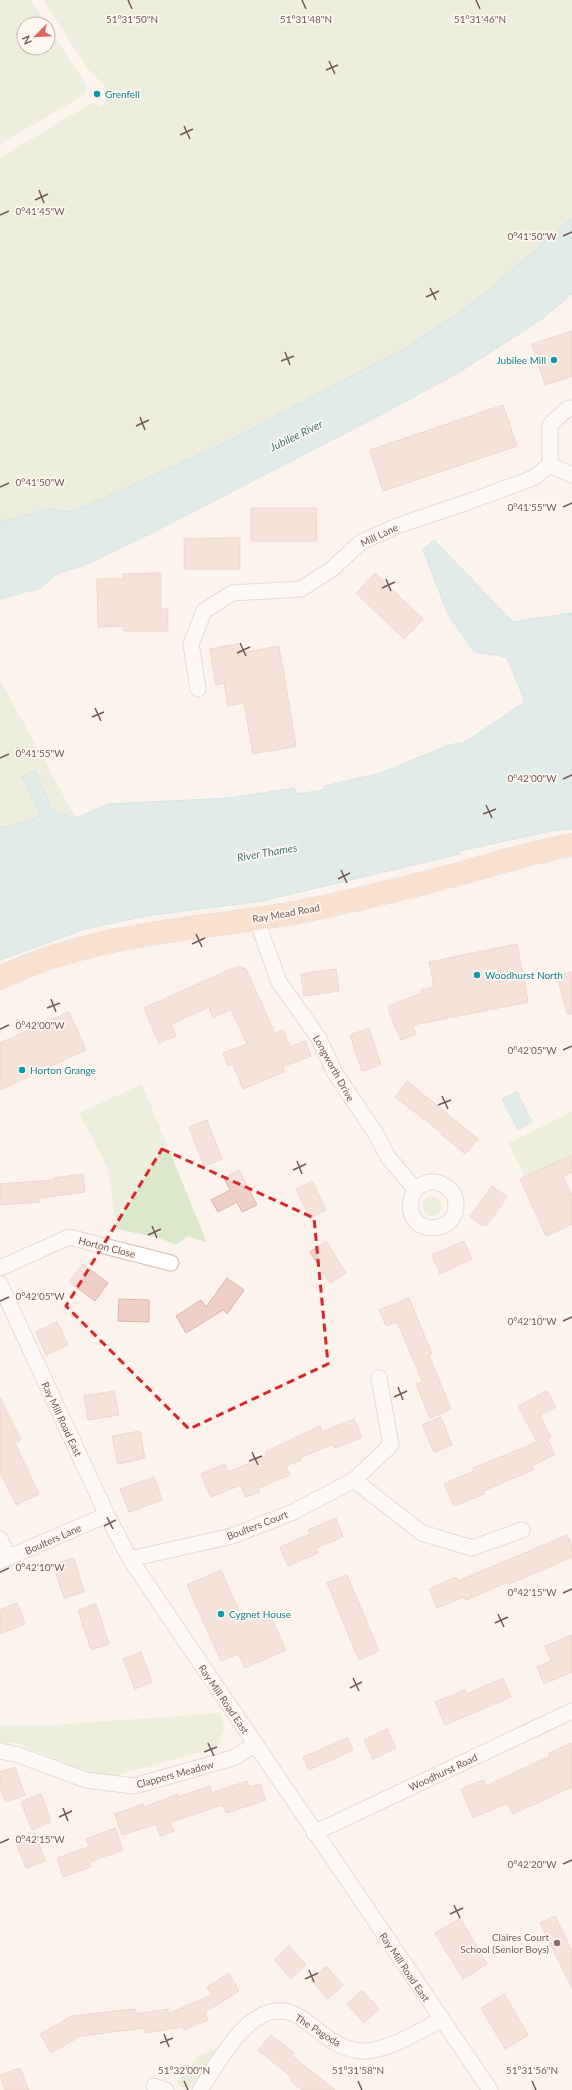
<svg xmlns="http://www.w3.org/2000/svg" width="572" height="2090" viewBox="0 0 572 2090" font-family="Lato,sans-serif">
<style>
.green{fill:#dbe8cb}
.water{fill:#c1e4e3;stroke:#a8d5d5}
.building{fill:#eed0c6;stroke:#e0b4a7}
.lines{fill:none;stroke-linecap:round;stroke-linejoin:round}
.minor-casing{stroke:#cfbcb4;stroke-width:17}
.primary-casing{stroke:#d8d0ce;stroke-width:24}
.minor{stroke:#fff;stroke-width:15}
.primary{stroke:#f3cdab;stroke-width:22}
.marked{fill:none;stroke:#d62828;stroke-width:3;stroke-dasharray:8 5;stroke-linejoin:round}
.ticks{fill:none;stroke:#755850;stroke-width:1.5}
.culture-dot{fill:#0f9aa8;stroke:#fef7f2;stroke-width:1.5}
.education-dot{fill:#8d6e63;stroke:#fef7f2;stroke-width:1.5}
.labels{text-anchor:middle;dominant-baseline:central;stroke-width:3.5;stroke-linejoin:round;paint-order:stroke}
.culture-label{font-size:10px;fill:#0d838f;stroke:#fef7f2;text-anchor:start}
.street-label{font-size:10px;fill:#755850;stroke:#fef7f2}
.education-label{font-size:10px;fill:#785e54;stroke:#fef7f2;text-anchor:end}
.water-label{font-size:11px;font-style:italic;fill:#457878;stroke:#fef7f2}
.ticks-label{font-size:10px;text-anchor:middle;fill:#755850;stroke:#fef7f2;stroke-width:3.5;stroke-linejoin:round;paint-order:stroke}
</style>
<rect width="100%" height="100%" fill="#fbf3ec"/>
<path class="green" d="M0 0H31L46 24H24V48H48V27L87 86 84 95 0 144Z
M43 0H572V218L489 290 462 311 407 347 225 443 73 512 48 509 0 522V158L88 105 94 103 102 108 106 99V87L88 69Z
M0 680 76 818 53 812 35 771 22 778 41 816 10 827H0Z
M142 1084 207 1243 188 1236 176 1245 159 1238 117 1229 107 1166 79 1113Z
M572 1112V1157L526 1179 508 1143Z
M422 1206a10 10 0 1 1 20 0a10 10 0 1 1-20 0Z
M221 1713 224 1728 218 1747 111 1777 77 1768 17 1743 0 1742V1726L53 1725Z
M223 2046 196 2090C186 2090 181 2090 177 2081L199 2055Z"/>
<path class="water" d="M572 218V294L539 321 458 373 386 412 156 531 87 564 57 574 40 588 0 599V522L48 509 73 512 225 443 407 347 462 311 489 290Z
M434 540 513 622 572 613V829L555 830 460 851 459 854 262 901 145 916 85 929 0 960V827H10L41 816 22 777 35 771 53 812 76 818 108 804 230 798 294 788 297 794 323 790 325 786 381 773 449 745 465 742 525 702 507 657 474 652 448 614 423 550Z
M517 1092 532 1122 518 1130 502 1099Z"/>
<path class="building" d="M572 331V376L545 385 532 344Z
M503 405 517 446 383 491 370 450Z
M251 508H316L317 541H251Z
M240 538V569H184V539Z
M161 573V609H168V631H124V626L98 627 97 579H123V574Z
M375 573 423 619 404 639 356 593Z
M238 644 240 653 279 646 296 746 253 754 244 703 228 706 224 683 216 685 210 649Z
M517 944 528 1002 413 1025 416 1034 401 1040 389 1012V1006L422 993 421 990 434 987 429 962Z
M238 966 246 969 275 1033 283 1030 290 1047 305 1041 311 1056 282 1067 284 1072 243 1089 233 1064 228 1066 223 1053 247 1044 231 1009 213 1018 209 1007 171 1024 176 1036 159 1043 144 1008Z
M336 969 339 991 304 996 301 974Z
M572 972V1014H567L557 975Z
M69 1012 86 1050 0 1090V1043Z
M369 1028 381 1065 362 1071 350 1035Z
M407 1081 478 1139 465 1154 441 1134 442 1133 395 1097Z
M207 1120 222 1159 204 1166 189 1127Z
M572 1155V1172L563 1176 572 1195V1224L546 1236 520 1179Z
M239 1170 257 1205 242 1212 237 1202 218 1212 211 1200 230 1190 224 1178Z
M83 1174 85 1192 39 1198 40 1202 0 1205V1184L54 1180V1178Z
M312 1181 326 1210 310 1218 296 1189Z
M492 1186 507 1197 487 1225H481L470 1216Z
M326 1241 346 1273 330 1283 310 1252Z
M464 1241 472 1259 440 1274 432 1255Z
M83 1264 108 1283 95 1301 69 1282Z
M227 1278 244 1290 227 1314 223 1310 186 1333 176 1316 201 1300 206 1307Z
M409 1298 432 1354 429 1355 451 1409 430 1418 416 1384 423 1382 397 1322 386 1326 379 1310Z
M119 1299 149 1300V1322L118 1321Z
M57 1322 68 1345 46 1355 36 1332Z
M114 1391 119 1415 88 1420 84 1396Z
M547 1391 556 1407 540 1415 551 1437 547 1439 555 1454 532 1466 533 1470 483 1491 484 1494 454 1506 444 1484 474 1471 473 1468 537 1442 518 1406Z
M0 1398 21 1440 15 1443 39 1494 16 1505 0 1473Z
M441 1417 452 1445 434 1452 422 1425Z
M354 1419 362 1437 335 1448 333 1444 300 1458 301 1460 286 1466 290 1475 258 1488 260 1492 246 1497 241 1485 211 1497 201 1474 225 1464 228 1472 266 1456 265 1452 320 1426 322 1432Z
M140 1431 145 1458 118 1464 112 1436Z
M154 1477 162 1500 129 1512 120 1489Z
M336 1518 343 1537 316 1548 318 1553 288 1566 280 1547 310 1534 308 1530Z
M567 1535 572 1546V1557L509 1584 508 1582 466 1600 464 1597 437 1608 429 1589 456 1577 458 1581Z
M74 1558 84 1592 64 1598 53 1564Z
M221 1570 243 1620 267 1609 286 1650 245 1668 238 1654 221 1661 187 1585Z
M347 1575 379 1651 359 1660 327 1583Z
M17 1603 25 1624 0 1634V1610Z
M96 1604 109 1644 91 1650 78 1610Z
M572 1635V1672L544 1684 537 1667 551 1661 545 1646Z
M141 1652 152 1682 135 1689 123 1659Z
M503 1678 511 1697 445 1725 435 1702 465 1690 467 1694Z
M387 1729 396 1748 373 1759 364 1740Z
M348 1738 353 1750 309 1770 303 1757Z
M572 1743V1787L513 1814 507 1803 473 1818 461 1789 483 1780 486 1786 550 1756 549 1753Z
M15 1767 25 1795 6 1802 0 1787V1772Z
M247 1781 249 1787 260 1784 266 1800 226 1813 223 1805 170 1822 174 1831 160 1836 156 1824 122 1835 115 1814 143 1804 144 1807 178 1794V1797L210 1786 212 1793Z
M41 1794 51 1822 32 1830 21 1802Z
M115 1828 123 1850 89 1862 91 1867 63 1877 57 1858 89 1847 86 1839Z
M35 1833 45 1861 26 1868 15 1840Z
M555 1916 572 1951V1988L540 1923Z
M460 1918 487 1964 463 1979 435 1933Z
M289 1946 306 1965 291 1979 274 1960Z
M326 1966 343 1985 328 1999 311 1980Z
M229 1973 239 1991 205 2012 208 2020 184 2030 183 2027 145 2033V2028L81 2036 51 2053 40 2034 72 2016 135 2009 136 2014 168 2009V2014L212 1995 207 1987Z
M362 1990 379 2009 364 2023 347 2004Z
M504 1994 528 2035 505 2049 481 2008Z
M271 2035 294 2053 292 2056 335 2090H302L290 2080 292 2077 258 2050Z
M20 2068 29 2090H5L0 2075Z"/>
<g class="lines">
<defs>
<path id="minor" d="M550 465 572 475
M198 689 191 644 204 611 232 593 301 589 332 569 361 542 397 526 465 503 533 478 550 465V425L567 409 572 408
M256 918 279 982 318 1037 335 1073 376 1134 388 1157 415 1189C419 1187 424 1183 429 1182 439 1180 453 1189 455 1198 465 1240 392 1238 415 1189
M0 1268 69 1237 171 1263
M0 1284 107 1515 130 1559 490 2090
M354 1480 391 1445 379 1378
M0 1539 9 1558
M130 1559 232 1536 293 1512 354 1480 422 1533 472 1548 522 1530
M0 1561 107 1515
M0 1751 16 1754 86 1780 134 1786 233 1758 255 1745
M314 1833 572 1711
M154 2086 166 2090
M200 2090C222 2058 258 1983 307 2022 322 2034 339 2049 360 2051 388 2052 417 2032 441 2020"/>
<path id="primary" d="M0 978C97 931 196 931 299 912 353 901 406 888 458 874 496 864 533 851 572 845"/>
</defs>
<use href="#minor" class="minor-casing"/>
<use href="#primary" class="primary-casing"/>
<use href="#minor" class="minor"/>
<use href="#primary" class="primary"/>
</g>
<path d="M0 0H572V2090H0ZM162 1149 314 1218 328 1364 189 1429 66 1306Z" fill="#fbf3ec" fill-opacity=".55" fill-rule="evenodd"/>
<path class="marked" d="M162 1149 314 1218 328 1364 189 1429 66 1306Z"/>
<path class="ticks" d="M128 0 132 9M302 0 306 9M476 0 480 9M329 61 335 74M326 70 338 65M184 126 190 139M180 135 193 129M39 190 44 203M35 200 48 194M0 215 9 211M563 236 572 232M430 288 436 300M426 297 439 291M285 352 290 365M281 361 294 356M140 417 145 430M136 426 149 420M0 487 9 483M563 507 572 503M386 579 391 591M382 588 395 582M240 643 246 656M237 653 250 647M95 708 101 721M92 717 104 712M0 758 9 754M563 779 572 775M486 805 492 818M483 814 496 809M341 870 347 883M338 879 350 873M196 934 202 947M192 944 205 938M51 999 56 1012M47 1008 60 1003M0 1029 9 1025M563 1050 572 1046M442 1096 448 1109M438 1105 451 1100M297 1161 302 1174M293 1170 306 1164M152 1226 157 1238M148 1235 161 1229M0 1301 9 1297M563 1321 572 1317M398 1387 403 1400M394 1397 407 1391M252 1452 258 1465M249 1461 262 1456M107 1517 113 1529M104 1526 116 1520M0 1572 9 1568M563 1593 572 1589M498 1614 504 1627M495 1623 508 1617M353 1678 359 1691M350 1688 362 1682M208 1743 214 1756M204 1752 217 1747M63 1808 68 1821M59 1817 72 1811M0 1843 9 1839M563 1864 572 1860M454 1905 460 1918M450 1914 463 1908M309 1970 314 1982M305 1979 318 1973M164 2034 169 2047M160 2043 173 2038M184 2081 188 2090M358 2081 362 2090M532 2081 536 2090"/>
<g class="culture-dot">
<circle cx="97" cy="94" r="4"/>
<circle cx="554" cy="360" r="4"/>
<circle cx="477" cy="975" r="4"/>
<circle cx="22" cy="1070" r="4"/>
<circle cx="221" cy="1614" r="4"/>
</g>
<circle class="education-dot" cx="557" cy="1943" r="4"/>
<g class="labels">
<g class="culture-label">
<text x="105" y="94">Grenfell</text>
<text x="546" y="360" text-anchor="end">Jubilee Mill</text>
<text x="485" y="975">Woodhurst North</text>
<text x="30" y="1070">Horton Grange</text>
<text x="229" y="1614">Cygnet House</text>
</g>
<g class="street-label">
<text transform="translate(379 535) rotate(-26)">Mill Lane</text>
<text transform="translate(286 913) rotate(-10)">Ray Mead Road</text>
<text transform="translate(334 1068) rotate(61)">Longworth Drive</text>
<text transform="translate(107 1247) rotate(14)">Horton Close</text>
<text transform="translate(62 1419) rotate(65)">Ray Mill Road East</text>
<text transform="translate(257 1525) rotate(-21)">Boulters Court</text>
<text transform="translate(53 1539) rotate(-24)">Boulters Lane</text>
<text transform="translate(224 1699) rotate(56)">Ray Mill Road East</text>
<text transform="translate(443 1772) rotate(-25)">Woodhurst Road</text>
<text transform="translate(175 1774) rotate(-15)">Clappers Meadow</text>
<text transform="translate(405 1967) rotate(56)">Ray Mill Road East</text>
<text transform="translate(318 2030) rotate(32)">The Pagoda</text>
</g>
<g class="education-label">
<text x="549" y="1937">Claires Court<tspan x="549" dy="12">School (Senior Boys)</tspan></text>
</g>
<g class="water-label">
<text transform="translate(296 435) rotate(-26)">Jubilee River</text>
<text transform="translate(267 852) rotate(-10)">River Thames</text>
</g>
</g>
<g class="ticks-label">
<text x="480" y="23">51°31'46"N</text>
<text x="132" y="23">51°31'50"N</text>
<text x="306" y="23">51°31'48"N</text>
<text x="40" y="215">0°41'45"W</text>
<text x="532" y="240">0°41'50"W</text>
<text x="40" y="486">0°41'50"W</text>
<text x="532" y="511">0°41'55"W</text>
<text x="40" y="757">0°41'55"W</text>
<text x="532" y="782">0°42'00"W</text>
<text x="40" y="1029">0°42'00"W</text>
<text x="532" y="1054">0°42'05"W</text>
<text x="40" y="1300">0°42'05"W</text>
<text x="532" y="1325">0°42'10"W</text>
<text x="40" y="1571">0°42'10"W</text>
<text x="532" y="1596">0°42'15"W</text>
<text x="40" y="1843">0°42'15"W</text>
<text x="532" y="1868">0°42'20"W</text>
<text x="184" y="2074">51°32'00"N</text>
<text x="358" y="2074">51°31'58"N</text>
<text x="532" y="2074">51°31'56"N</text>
</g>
<g transform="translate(36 36) rotate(246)"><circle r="19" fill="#fef7f2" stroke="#c7b7b1"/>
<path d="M0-3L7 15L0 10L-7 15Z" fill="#d9655d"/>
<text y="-6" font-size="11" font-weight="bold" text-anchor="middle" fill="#755850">N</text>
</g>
</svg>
